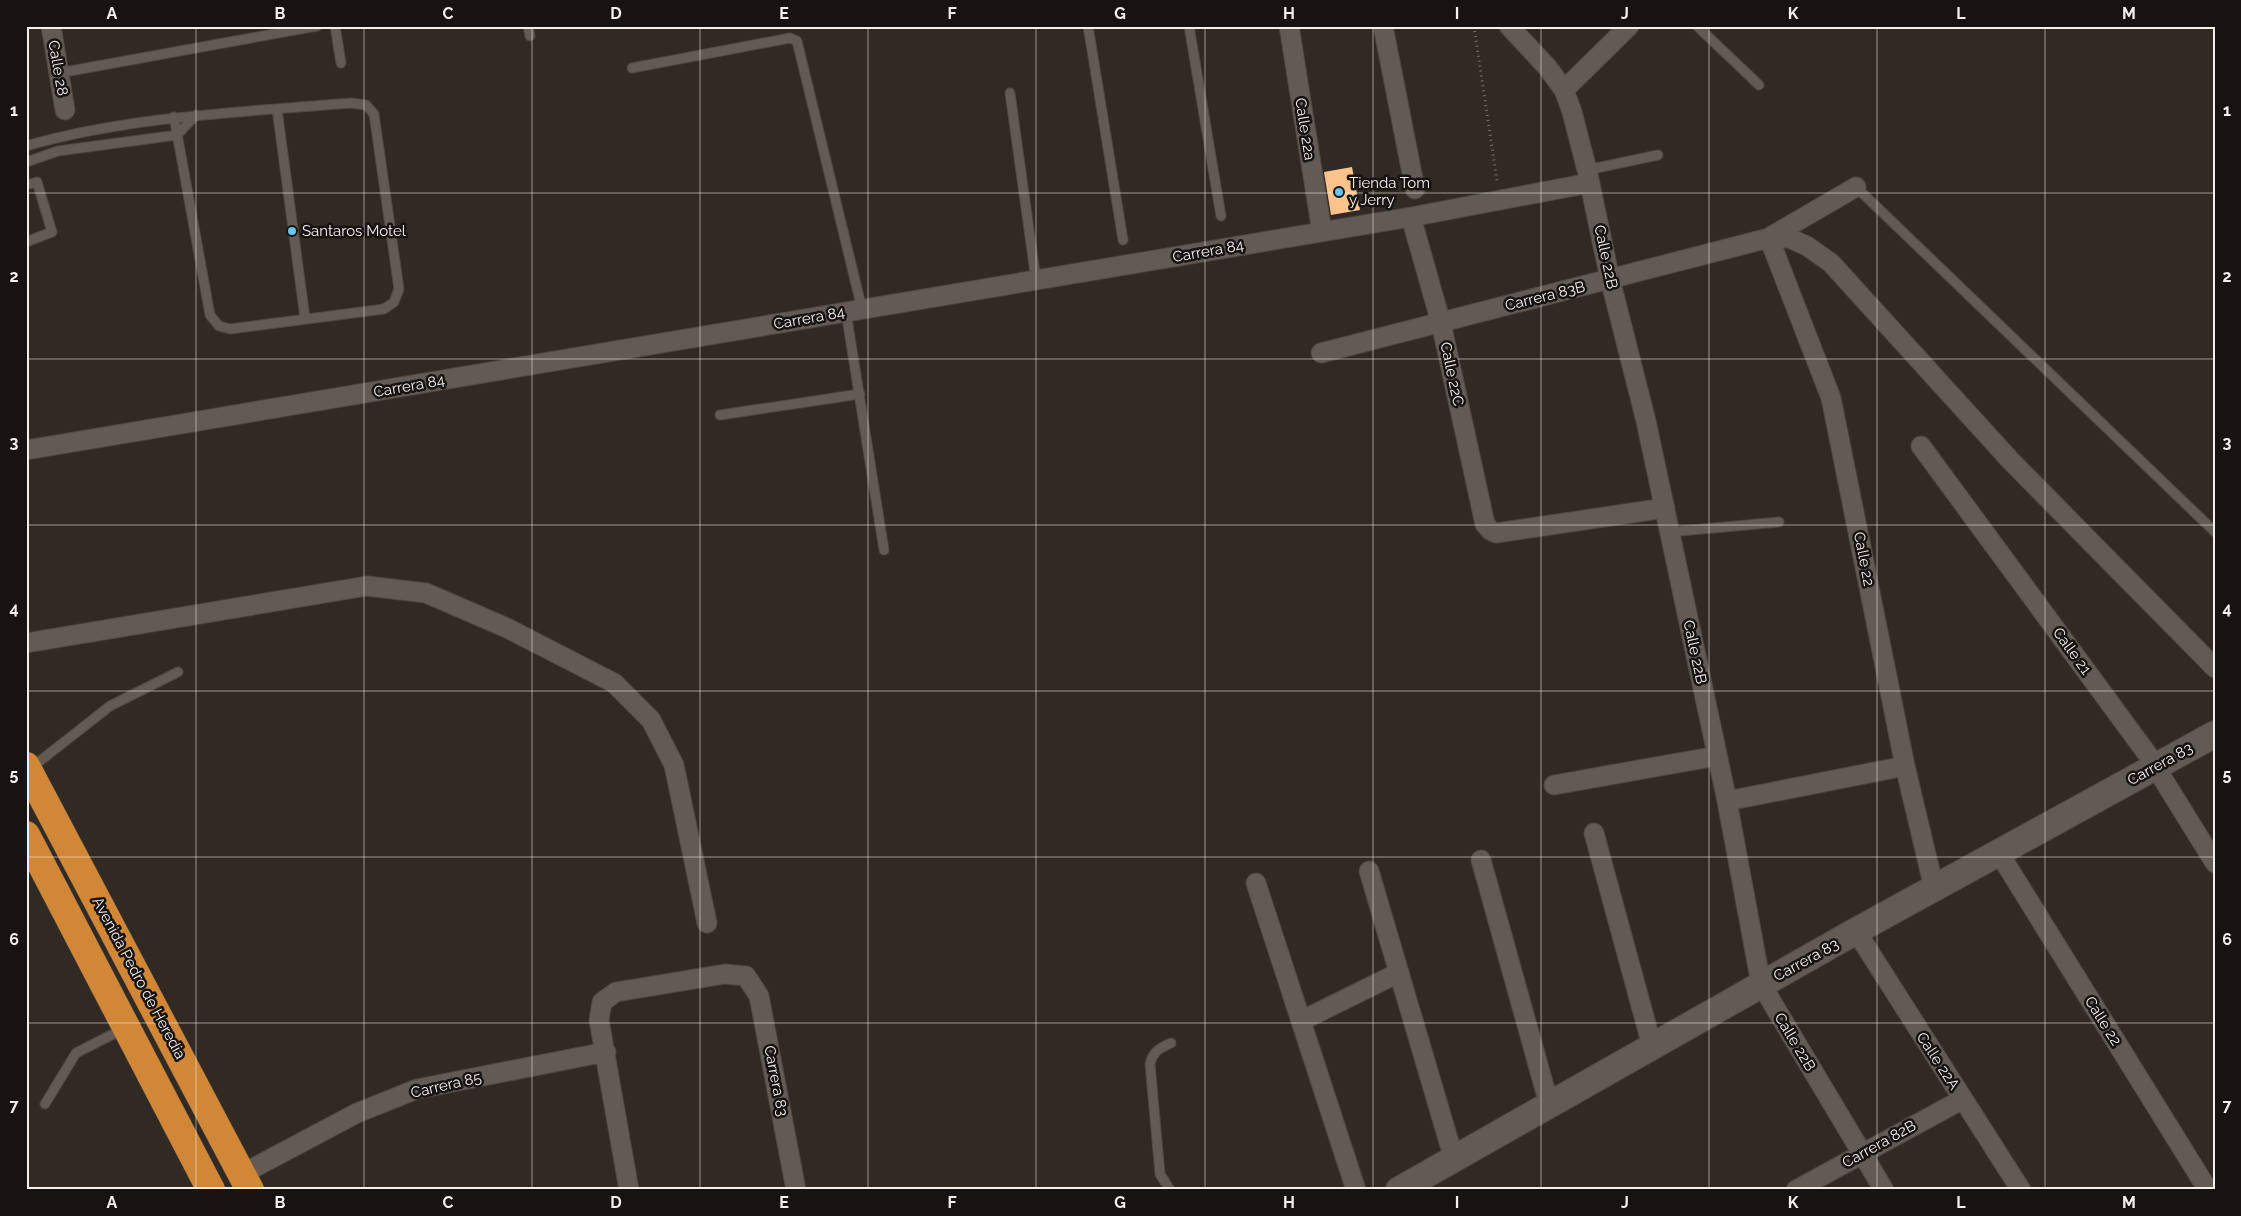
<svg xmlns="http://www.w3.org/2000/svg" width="2241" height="1216" viewBox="0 0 2241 1216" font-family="Raleway,sans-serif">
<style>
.building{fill:#fcc38d}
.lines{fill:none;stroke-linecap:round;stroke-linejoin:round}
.lane-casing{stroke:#4e4742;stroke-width:11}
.street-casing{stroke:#4e4742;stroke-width:21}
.secondary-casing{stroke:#4e4742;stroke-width:28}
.highway-casing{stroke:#4e4742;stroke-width:29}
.path{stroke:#756f69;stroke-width:3;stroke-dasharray:1 4;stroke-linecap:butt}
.lane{stroke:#625a53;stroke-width:9}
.street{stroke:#625a53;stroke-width:19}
.secondary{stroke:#625a53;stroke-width:26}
.highway{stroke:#d18736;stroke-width:28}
.grid{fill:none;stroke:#f5f0ec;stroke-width:1;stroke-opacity:0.55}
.poi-dot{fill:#68c4f0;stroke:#161310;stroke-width:2}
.labels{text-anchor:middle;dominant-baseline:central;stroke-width:5;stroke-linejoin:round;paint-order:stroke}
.street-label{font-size:15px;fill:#f5f0ec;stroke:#161310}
.poi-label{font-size:15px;fill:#f5f0ec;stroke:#161310;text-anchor:start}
.neatline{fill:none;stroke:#f5f0ec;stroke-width:2}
.grid-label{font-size:16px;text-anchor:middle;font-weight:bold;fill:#f5f0ec}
</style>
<rect width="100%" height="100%" fill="#312a23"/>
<path class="building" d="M1352 167 1360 210 1331 215 1324 172Z"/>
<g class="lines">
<defs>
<path id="lane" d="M335 26 341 63
M528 26 530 36
M1088 26 1123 240
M1189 26 1221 216
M1697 26 1759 85
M632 68 790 38 797 41 862 309
M59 73 317 26
M1010 93 1036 280
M277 109 305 318
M26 146C131 116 243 112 351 103L366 105 374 114 399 289 394 302 384 309 230 329 219 326 210 315 174 117
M26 162 58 151 177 135 196 115
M1587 170 1658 155
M26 185 37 182 52 232 26 242
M1856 187 2215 532
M846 312 884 550
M720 415 860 394
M1669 532 1779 522
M31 768 110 706 178 672
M45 1104 76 1053 123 1029
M1170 1190 1160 1174 1150 1064C1153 1051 1160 1048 1171 1043"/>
<path id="street" d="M51 26 65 110
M1289 26 1322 232
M1383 26 1415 189
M1509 26 1548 68 1564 90 1572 112 1587 170 1610 279 1646 421 1727 801 1761 984 1884 1190
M1564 90 1629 26
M1411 217 1441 323 1485 524 1490 530 1496 533 1665 508
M1770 237 1856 187
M1769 238 1831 398 1905 766 1934 888
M1321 353 1769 238H1789L1807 246 1831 263 2010 460 2215 668
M1921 446 2148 755 2215 863
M26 450 1411 217 1590 183
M26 643 367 586 426 593 507 628 614 683 651 720 674 765 707 923
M1554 785 1717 756
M1727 801 1905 766
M1594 833 1652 1046
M1999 853 2208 1190
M1481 860 1549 1104
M1369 871 1454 1159
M1256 883 1356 1190
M1856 931 2021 1190
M1301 1021 1398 973
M242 1174 357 1113 417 1089 606 1052
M629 1190 599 1020 602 1002 616 992 725 974 746 976 759 996 796 1190
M1796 1190 1963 1099"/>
<path id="secondary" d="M1399 1190 1856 931 2215 734"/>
<path id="highway" d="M26 766 250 1190
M26 835 211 1190"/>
</defs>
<use href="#lane" class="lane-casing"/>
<use href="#street" class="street-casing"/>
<use href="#secondary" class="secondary-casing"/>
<use href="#highway" class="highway-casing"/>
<path class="path" d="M1474 26 1497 181"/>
<use href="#lane" class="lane"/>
<use href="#street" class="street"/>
<use href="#secondary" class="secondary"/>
<use href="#highway" class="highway"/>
</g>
<path class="grid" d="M196 26V1190M364 26V1190M532 26V1190M700 26V1190M868 26V1190M1036 26V1190M1205 26V1190M1373 26V1190M1541 26V1190M1709 26V1190M1877 26V1190M2045 26V1190M26 193H2215M26 359H2215M26 525H2215M26 691H2215M26 857H2215M26 1023H2215"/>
<g class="poi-dot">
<circle cx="1339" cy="192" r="5"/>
<circle cx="292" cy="231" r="5"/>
</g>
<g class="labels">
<g class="street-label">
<text transform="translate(58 68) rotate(80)">Calle 28</text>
<text transform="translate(1305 129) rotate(81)">Calle 22a</text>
<text transform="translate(1208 251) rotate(-10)">Carrera 84</text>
<text transform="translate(1606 257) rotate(78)">Calle 22B</text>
<text transform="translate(1545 296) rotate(-14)">Carrera 83B</text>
<text transform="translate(809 318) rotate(-10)">Carrera 84</text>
<text transform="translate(1452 374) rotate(78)">Calle 22C</text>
<text transform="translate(409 386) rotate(-10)">Carrera 84</text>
<text transform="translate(1864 559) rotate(79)">Calle 22</text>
<text transform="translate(2072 651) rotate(54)">Calle 21</text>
<text transform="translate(1695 652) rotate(78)">Calle 22B</text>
<text transform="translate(2160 764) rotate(-29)">Carrera 83</text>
<text transform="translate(1806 960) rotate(-29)">Carrera 83</text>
<text transform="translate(139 978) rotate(62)">Avenida Pedro de Heredia</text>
<text transform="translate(2103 1021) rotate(58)">Calle 22</text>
<text transform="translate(1795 1042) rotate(59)">Calle 22B</text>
<text transform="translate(1938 1061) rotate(57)">Calle 22A</text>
<text transform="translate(776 1081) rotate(79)">Carrera 83</text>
<text transform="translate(446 1085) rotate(-13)">Carrera 85</text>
<text transform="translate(1879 1144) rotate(-29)">Carrera 82B</text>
</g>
<g class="poi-label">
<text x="1349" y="183">Tienda Tom<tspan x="1349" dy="17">y Jerry</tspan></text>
<text x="302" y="231">Santaros Motel</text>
</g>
</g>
<rect width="2241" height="1216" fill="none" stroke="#161310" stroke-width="55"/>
<rect x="28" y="28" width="2186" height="1160" class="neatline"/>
<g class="grid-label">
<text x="112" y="19">A</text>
<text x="280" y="19">B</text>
<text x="448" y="19">C</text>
<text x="616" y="19">D</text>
<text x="784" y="19">E</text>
<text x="952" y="19">F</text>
<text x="1120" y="19">G</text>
<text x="1289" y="19">H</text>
<text x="1457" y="19">I</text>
<text x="1625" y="19">J</text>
<text x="1793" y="19">K</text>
<text x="1961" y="19">L</text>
<text x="2129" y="19">M</text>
<text x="14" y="116">1</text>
<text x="2227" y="116">1</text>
<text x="14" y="282">2</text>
<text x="2227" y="282">2</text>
<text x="14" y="448">3</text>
<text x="2227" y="448">3</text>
<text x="14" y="614">4</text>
<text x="2227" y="614">4</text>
<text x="14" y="780">5</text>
<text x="2227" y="780">5</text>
<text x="14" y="945">6</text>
<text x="2227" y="945">6</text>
<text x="14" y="1111">7</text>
<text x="2227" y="1111">7</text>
<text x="112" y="1208">A</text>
<text x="280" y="1208">B</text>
<text x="448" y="1208">C</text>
<text x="616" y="1208">D</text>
<text x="784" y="1208">E</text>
<text x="952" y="1208">F</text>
<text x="1120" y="1208">G</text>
<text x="1289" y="1208">H</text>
<text x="1457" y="1208">I</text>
<text x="1625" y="1208">J</text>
<text x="1793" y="1208">K</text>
<text x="1961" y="1208">L</text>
<text x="2129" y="1208">M</text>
</g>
</svg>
